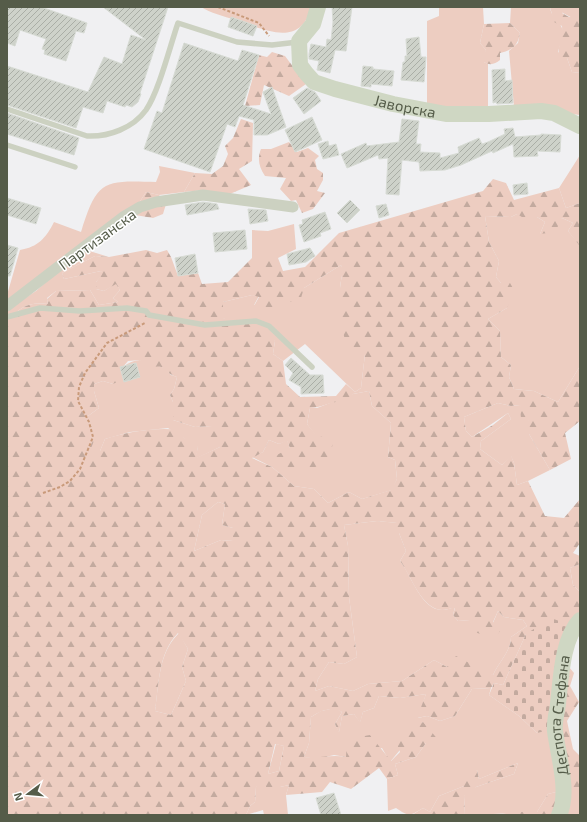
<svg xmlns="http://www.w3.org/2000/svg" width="587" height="822" viewBox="0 0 587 822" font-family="'Exo 2',sans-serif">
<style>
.grass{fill:#edcdc1}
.forest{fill:url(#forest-firs);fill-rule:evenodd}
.cemetery{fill:url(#cemetery-stones)}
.building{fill:url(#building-hatch);stroke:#d7dbd4}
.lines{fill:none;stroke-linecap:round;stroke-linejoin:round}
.path{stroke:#c99a7a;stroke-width:2;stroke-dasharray:3 2;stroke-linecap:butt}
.lane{stroke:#ccd1c1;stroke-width:5.5}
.street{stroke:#ccd1c1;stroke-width:11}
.secondary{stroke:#cfd7c3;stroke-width:16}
.labels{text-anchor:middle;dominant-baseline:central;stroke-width:3;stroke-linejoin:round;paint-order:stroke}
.street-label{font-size:15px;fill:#555c49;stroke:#fff}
</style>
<defs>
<pattern id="forest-firs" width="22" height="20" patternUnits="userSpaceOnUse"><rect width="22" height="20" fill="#edcdc1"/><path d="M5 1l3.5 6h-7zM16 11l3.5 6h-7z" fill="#c3aa9f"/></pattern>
<pattern id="cemetery-stones" width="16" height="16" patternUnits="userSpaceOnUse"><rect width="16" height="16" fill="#edcdc1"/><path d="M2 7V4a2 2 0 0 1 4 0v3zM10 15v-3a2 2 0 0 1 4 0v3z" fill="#c3aa9f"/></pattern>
<pattern id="building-hatch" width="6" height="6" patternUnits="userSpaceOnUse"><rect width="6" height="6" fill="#ced2ca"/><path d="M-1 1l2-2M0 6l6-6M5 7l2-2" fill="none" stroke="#aaaea6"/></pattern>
</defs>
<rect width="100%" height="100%" fill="#f0f0f2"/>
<path class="grass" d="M201 7H311C301 49 263 29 235 20 224 16 210 13 201 7Z
M439 7H483L484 24 480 43 486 50 484 62 488 64V110L427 108V21L439 16Z
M511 7H550C551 17 557 18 561 26 565 33 560 45 558 52L567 58 572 72 580 73V115L514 107 509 51 518 43 520 33 510 23Z
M562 7H580V22L561 12Z
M580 155V203L566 208 559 188Z
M159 166 195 173 184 192 159 195 146 192 137 206 21 292 13 306 36 291 83 249 109 257 95 256 62 273 64 279 101 271 103 274 96 282V289L104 291 116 283 120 290 113 298 118 302 99 305 90 290 56 291 47 298 48 304C26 302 23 307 7 320V295L20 250C38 247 46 238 54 222L81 232C97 180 103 180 156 182L160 172Z
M517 214 537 217 545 222 540 234 562 218 573 223 568 231 580 245V366L558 402 534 391 514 389 509 377 511 365 501 357 500 331 488 319 507 308 501 283 496 277 499 261 489 242 485 216 511 217Z
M294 224 296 249 278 258H252V230L268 231Z
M341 265 343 270 340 286 365 354 361 388 355 392 305 344 283 361 273 354 275 341 223 318V302L252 295 259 296 254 305 304 288Z
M140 360 165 368 171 375 177 377 174 389 170 395 173 402V420L195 427 212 426 220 447 195 459 198 447 168 428 130 432 105 439 100 451H89L88 416 99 408 94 391V384L103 381 113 384C121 370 123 362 140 360Z
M369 391 372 406 391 423 388 457 395 460 397 479 392 490 362 499 349 492 328 503 314 489 294 486 272 467 252 457 263 452 269 440 279 444 287 440 290 448 316 436 307 424 310 408H317L353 394Z
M498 403 511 406 520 405 529 421V434L550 470 528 481 517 485 514 463 511 456 502 465 480 449 481 441 511 419 508 413 472 437 466 431 464 417Z
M218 502 225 504 222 525 233 528V541L221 540 194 551 202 515Z
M377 521 398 523 399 533 406 551 400 561C411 574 421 610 442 610 446 610 451 608 455 607L453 615 458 621 470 620 493 623 498 611 504 617 523 620 527 626 511 637C511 651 499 662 493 675L447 667 434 660 402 681 368 684 353 691 329 686 315 691 318 679 329 662 344 664 357 657 349 597 348 546 344 525Z
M580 564V592L573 585 570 568Z
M179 633 188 649 182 667 186 681 171 715 155 711C159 684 158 653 179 633Z
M491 688 489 695 519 716 537 733 551 721 560 791 548 794 537 812C512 812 490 815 465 815L464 796 476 787 514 774 518 763 479 779 477 770 464 786 439 796 430 812 423 808C410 816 409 817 396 808L388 811 387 779 398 775 395 764 416 757 426 743 423 722 390 762 382 748 346 757 334 755 317 759 304 757 309 743 311 717 321 711 335 708 342 712 335 724 339 732 342 716 354 714 360 722 363 712 374 708 379 696 400 698 426 694 418 718 427 716 440 721 455 716 472 689Z
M276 744 284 746 279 771 268 774Z
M262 775 280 787 289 785 286 795 288 815H264L263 810 246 815 250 806 255 802 256 787Z
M567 798H580V815H560Z"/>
<path class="forest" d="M550 7H562V13L569 17H575L580 22V73L572 72 567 58 559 57C557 48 563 37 562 26L554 22Z
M510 23 520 33C518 45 513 50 500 53V60C495 64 490 66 484 62L483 56 486 50 480 43 484 24Z
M272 52 285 56 306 84 289 96 264 85 260 105 245 106 259 55 267 57Z
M241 119 253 123 252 161 239 169 251 185 225 196 205 190 184 192 195 173 212 174 223 166 228 154 225 146 233 138Z
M289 142 297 152 308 148 319 156 315 160 317 169 323 173V180L317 191 325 193 313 209 302 213 296 200 291 201 280 189 286 178 265 176C259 167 257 159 261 149H271Z
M493 179 506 183 514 200 559 188 566 208 580 203 579 245 568 231 573 223 562 218 555 232 540 234 545 222 537 217 530 222 517 214 511 217 485 216 489 242 499 261 496 277 501 283H510L514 290 507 308 488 319 500 331 501 357 511 365 509 377 514 389 534 391 558 402 580 366V421L565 433 571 459 550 470 529 434V421L521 419 520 405 511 406 498 403 464 417 466 431 472 437 493 425 508 413 511 419 481 441 480 449 502 465 511 455 514 463 517 485 528 481 545 516 564 518 580 499V543L573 553 580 556V564L570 568 573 585 580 592V634L575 642 569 667 574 673 570 686 579 702 567 721 573 749 580 756V798H567L556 815H496L511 812H537L548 794 560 791 551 721 526 634 503 685 494 683 491 688 472 689 455 716 440 721 427 716 417 718 426 694 400 698 379 696 374 708 363 712 360 723 354 714 342 716 339 733 335 724 342 712C330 706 321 711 311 717L309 743 304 757C318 759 331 754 346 757L347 739 370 735 391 761 400 752 395 739 423 722 440 742 426 743 416 757 395 764 398 775 387 779 379 768 351 789 330 782 322 792 286 795 289 785 280 787 268 793 263 777 262 783 256 787 255 802 250 806 246 815H7V320C23 307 26 302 48 304L47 299 56 291 90 290 99 305 118 302 113 298 120 290 116 284 104 291 96 289V282L102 274 101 271 64 279 62 273 95 256 109 257 146 250 157 253 167 250 171 257 178 276 198 273 202 284 228 282 252 258H278L283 271 305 267 339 233 483 191ZM341 265C344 273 340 281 340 290 339 315 342 340 354 363L365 354 361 388 355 392 346 384 336 396 300 397 286 384 283 361 273 354 275 341C262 320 245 322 223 318V302L252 295 259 297 254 306 261 305 269 310 301 298 304 288ZM140 360 146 369C168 362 161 372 177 377L174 389 170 395 173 402V420L195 427 212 426 207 441 220 447 196 458 198 447 195 440 184 438 179 430C155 427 128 432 105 439L100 451H90L95 438 88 416 99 408 94 391V384L103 381 113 384 125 378 122 368 128 361ZM369 391 372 406 391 423 388 457 395 460 397 479 391 490 362 499 349 492 328 503 314 489 294 486 272 467 252 458 263 452 269 440 279 444 287 441 290 448 273 457 277 465C295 470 310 470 328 463L334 439 317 436 307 424 310 408C322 408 334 399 346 402L353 394ZM218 502 225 504 222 525 233 528V541L221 540 194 551 202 515ZM377 521 397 523 393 531 399 533 406 551 400 561C411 575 421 609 442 610 446 610 451 608 455 608L453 615 458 621 470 620 474 632 494 638 502 629 493 622 498 611 504 617 523 620 527 626 511 637C511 651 499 662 493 675L456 656 447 667 434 660 402 681 368 684 353 691 329 686 315 691 318 679 329 662 344 664 357 657 349 597 348 546 344 525ZM178 633 188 649 182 667 186 681 171 715 155 711C159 685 158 653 178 633ZM275 744 284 746 279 771 268 774Z
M146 192 159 195 166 204 163 214 153 218 135 215 137 206Z
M518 763 514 774 476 787 472 794 464 796 465 815H412L423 808 430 812 439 796 464 786 462 778 477 770 479 779Z"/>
<path class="cemetery" d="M551 618 570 625 551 721 545 731 537 733 519 716 489 695 494 683 503 685 526 634Z"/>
<path class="building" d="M7 7H41L87 23 84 33 76 31 66 61 44 54 45 50 42 49 46 39 20 30 15 46 7 43Z
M103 7H168L140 93 141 94 138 102 132 107 126 105 125 107 107 101 103 113 83 107 76 128 7 105V66L88 92 104 57 122 64 131 35 146 40Z
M332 7H352L346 51 335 50 330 73 317 70 319 61 309 59V54L311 44 326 47 327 39 331 40 333 22Z
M231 17 257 26 253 36 228 27Z
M419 37 421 57H426L424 82 401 80 403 62H405V56H407L406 39Z
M184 43 238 61 242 50 259 55 243 105 271 114 263 92 272 87 286 127 267 135H254V120L239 116 235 127 227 124 210 172 144 149 157 111 162 113Z
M363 66 373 67V69L394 71 392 86 371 84V87L361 86Z
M505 69V81L512 80 513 103 497 104 496 102 493 103 492 70Z
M307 88 315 92 321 101 304 114 293 98Z
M7 113 79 138 74 155 7 134Z
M312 117 322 140 295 152 285 130Z
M402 119 419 121 416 144H421L420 152 440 153V158L459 153 458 147 479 138 482 144 488 142 505 134 504 129 513 128 515 137 541 135V134L561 135 560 152 537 151 538 156 514 157 513 144 493 153 492 151 461 165 445 170 420 171 419 162 402 160 399 195 386 194 388 158 379 159 378 155 347 168 341 154 366 143 367 146 399 142Z
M328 141 329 146 336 144 339 155 323 159 318 144Z
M527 183 528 194 514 195 513 185Z
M7 198 41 208 36 224 7 215Z
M350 200 360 210 347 223 337 213Z
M203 202 217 204 219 209 187 215 185 205Z
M386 204 389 215 379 218 376 206Z
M248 209 266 210 268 221 250 224Z
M325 212 331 229 320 233 321 236 304 242 299 225 303 224 302 220Z
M245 230 247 249 215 252 213 233Z
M7 245 18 248 10 276H7Z
M310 248 315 256 306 262 289 265 287 254Z
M195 254 198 273 178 276 175 258Z
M291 358 310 375H323L324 393 301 394V387L289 380 293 373 285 365Z
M136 363 140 377 124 382 120 367Z
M334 793 341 815H321L316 798Z"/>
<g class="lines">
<path class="path" d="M218 7 259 23 269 36
M43 493 60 487 70 481 80 469 93 437 89 422 78 401 79 387 85 373 107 343 145 323"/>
<path class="lane" d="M7 109 87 136C109 137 133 128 146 110 159 91 170 46 178 23L237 42 272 45 298 42
M7 145 75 167
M7 317 40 308 80 311 127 308 146 311 149 315 205 325 256 321 269 326 312 367"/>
<path class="street" d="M7 306 123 217 140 207 156 202 203 195 293 207"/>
<g class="secondary">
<path id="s1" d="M318 7 313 24 299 41 300 65 306 73 314 82 335 89 393 104 446 114H489L541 111 554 113 580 126"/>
<path id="s2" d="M559 815C570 793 558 755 555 731 554 722 557 712 558 704 561 678 562 639 580 620"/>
</g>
</g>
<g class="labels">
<g class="street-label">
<text stroke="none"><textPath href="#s1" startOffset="180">Јаворска</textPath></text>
<text transform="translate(97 239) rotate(-36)">Партизанска</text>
<text stroke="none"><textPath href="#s2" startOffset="101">Деспота Стефана</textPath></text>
</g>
</g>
<rect width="587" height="822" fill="none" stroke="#555c49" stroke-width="16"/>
<g transform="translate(28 794) rotate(254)" stroke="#ffffff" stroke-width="3" paint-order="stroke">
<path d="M0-3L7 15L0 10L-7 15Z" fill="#555c49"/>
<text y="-6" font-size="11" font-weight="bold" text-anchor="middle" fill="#555c49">N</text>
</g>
</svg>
